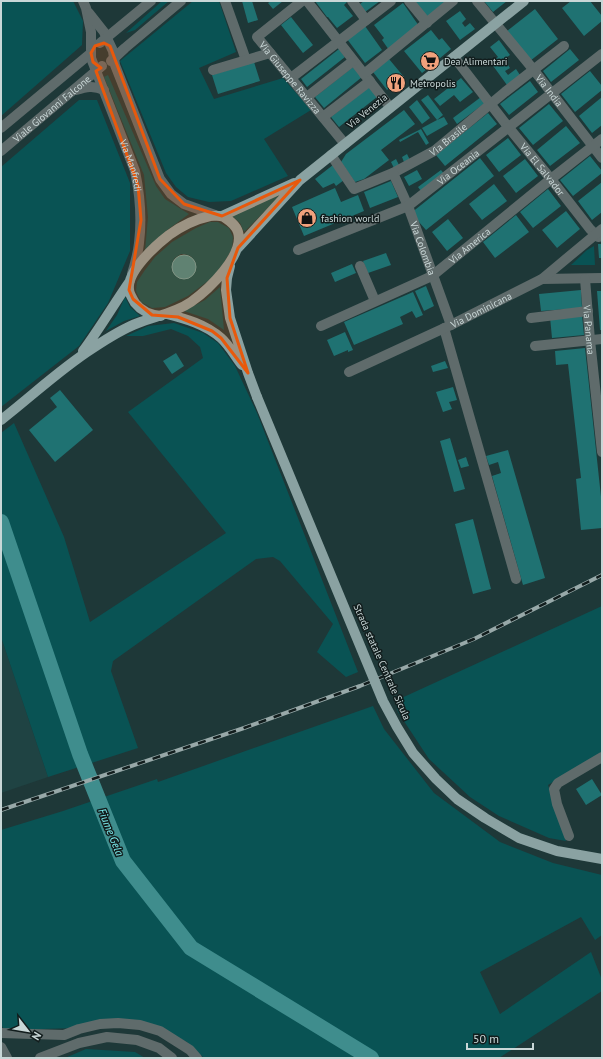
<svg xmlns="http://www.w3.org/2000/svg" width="603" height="1059" viewBox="0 0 603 1059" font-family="'PT Sans',sans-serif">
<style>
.built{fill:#1f4343}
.green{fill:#095354;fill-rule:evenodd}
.water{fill:#3f8d8d;stroke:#68a3a3}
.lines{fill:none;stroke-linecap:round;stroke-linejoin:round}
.river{stroke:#3f8d8d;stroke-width:16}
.building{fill:#1f7272}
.minor{stroke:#5f6b6b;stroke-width:10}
.major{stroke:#8aa2a2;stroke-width:10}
.rail-casing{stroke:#98a9a9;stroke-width:4}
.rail{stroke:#121d1d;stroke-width:2.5;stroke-dasharray:8;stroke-linecap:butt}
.major-bridge{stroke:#8aa2a2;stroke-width:10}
.marked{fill:#e8590c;fill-opacity:0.2;stroke:#e8590c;stroke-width:3;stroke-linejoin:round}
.labels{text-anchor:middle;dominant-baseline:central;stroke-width:3;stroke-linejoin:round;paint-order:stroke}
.poi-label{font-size:10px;fill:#c9d7d7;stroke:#121d1d;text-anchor:start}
.street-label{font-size:10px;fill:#c9d7d7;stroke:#121d1d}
.water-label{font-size:11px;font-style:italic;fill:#7ef2f3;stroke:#121d1d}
</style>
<rect width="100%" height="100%" fill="#1e3838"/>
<path class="built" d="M1 637 48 777 1 793Z"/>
<path class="green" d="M1 1H73L83 21 82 45 1 116Z
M162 1H169L135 30 126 33Z
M193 1H219L236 52 199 68 214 99 283 78 311 110 264 139 288 176 231 201 209 202 188 197 176 187 166 173 120 61Z
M108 75 156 186 165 199 189 214 166 231 145 251 148 217 144 175 104 77Z
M79 100H97L130 183V251L108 303 79 346 1 407V167Z
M283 193 244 232 240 223 231 215Z
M210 222H218L229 228 233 237 232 249 223 264 212 278 188 296 165 307 152 308 141 302 136 291 137 282 145 270 155 257 172 242 196 228ZM181 254C188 254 192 256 195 262L173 261 175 258Z
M594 246 595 265H571L587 250Z
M220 287 224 330 208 319 184 311 205 300Z
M125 297 130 307 140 316 124 321 106 331 117 315Z
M174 323 203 333 218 343 235 366 257 413 358 672 346 677 317 652 333 624 280 561 273 557 256 559 113 661 111 671 138 748 48 777 1 637V433L14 423 64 537 90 622 226 533 128 412 203 358 200 347 188 336 171 329 143 336H126L148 326Z
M602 606V752L548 785 566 841 549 838 499 816 470 797 429 759 398 712 395 701Z
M373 706 384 729 434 793 500 842 553 863 602 875V935L595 940 581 917 480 972 500 1014 591 952 602 980V991L499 1058H204L187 1042 154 1026 4 1030 1 1024V830L63 811 157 779 158 782Z
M86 1049 135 1052 145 1058H65Z"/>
<path class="water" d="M172 267a12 12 0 1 1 24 0a12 12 0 1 1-24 0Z"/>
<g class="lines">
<path class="river" d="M1 522 80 754 123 861 191 948 371 1058"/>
</g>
<path class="building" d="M242 1H252L258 20 248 23Z
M271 1H283L273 9 268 3Z
M315 1H348L344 5 353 16 337 28 328 17H327Z
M364 1H380L365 12 360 4Z
M414 1H447L427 18Z
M484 1H507L493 12Z
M571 1H590L602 16V21L584 36 562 8Z
M403 3 419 26 389 50 382 40 384 38 374 25Z
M535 9 558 39 530 61 507 31Z
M460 11 466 19 462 23 465 27 470 23 475 29 460 40 446 21Z
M291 17 313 45 303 53 281 25Z
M365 26 382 50 365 63 347 39Z
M431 30 439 40 442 38 451 49 422 73 404 51Z
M499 40 510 55 504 59 510 68 505 71 508 75 516 69 520 75 507 85 491 63 498 57 490 47Z
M339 49 345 57 307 87 301 79Z
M570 49 579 60 551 82 543 71Z
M389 59 404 77 387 90 373 72Z
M254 62 260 81 218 94 212 75Z
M353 67 362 77 324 108 315 97Z
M590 71 602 86V90L575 112 561 94Z
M461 78 473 92 460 102 454 95 440 106 434 99Z
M530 81 538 92 509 115 500 104Z
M369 87 377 97 339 127 331 117Z
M428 95 443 115 437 120 444 117 448 124 427 136 422 128 437 120 421 100Z
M481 97 485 103 457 124 453 118Z
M602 97V125L592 133 579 116Z
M417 100 430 118 422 124 409 107Z
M549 104 563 121 533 145 519 128Z
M404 110 415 124 381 150 389 160 364 179 355 182 341 162 346 154Z
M488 113 497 124 445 166 436 155Z
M566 126 580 143 550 166 537 150Z
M421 129 429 143 426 145 418 132 400 142 399 140Z
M508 138 521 155 499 172 486 155Z
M407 154 410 160 404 162 402 157Z
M590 156 602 171V173L573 196 560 180Z
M480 158 494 176 426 230 411 213Z
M396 159 399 165 394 168 391 162Z
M525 159 538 176 516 193 503 176Z
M333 165 344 180 336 186 334 183 323 188 315 179Z
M417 170 422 179 409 186 404 177Z
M441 170 445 175 421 191 418 187Z
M391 181 398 197 370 208 364 192Z
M602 182V212L592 220 578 201Z
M494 184 507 201 482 220 469 204Z
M335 188 341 202 358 195 364 211 304 236 292 207Z
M548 189 561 206 533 228 520 212Z
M566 211 580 229 557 248 542 230Z
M516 215 529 232 495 258 483 242Z
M448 219 463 238 447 251 432 232Z
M598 244H602V258H599Z
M386 253 391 265 368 273 363 261Z
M352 264 356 273 335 282 331 273Z
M426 286 434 306 424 311 415 291Z
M581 290 582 308 541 311 539 294Z
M597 291H602V330H600Z
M413 292 423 315 416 318 412 311 400 317 403 324 354 345 344 322Z
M582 315 584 335 552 338 550 317Z
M345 332 353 350 348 352V350L334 356 327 340Z
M585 348 602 506V528L581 530 576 479 581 478 568 364 556 365 555 351Z
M176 353 184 366 172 374 163 361Z
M445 361 448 368 433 372 431 366Z
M453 387 457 400 449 402 452 409 443 412 436 392Z
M60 390 93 430 55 462 29 430 57 407 50 398Z
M450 438 465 489 454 492 440 441Z
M508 450 545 578 523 585 492 476 501 473 498 462 489 465 486 456Z
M466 457 469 466 461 468 458 460Z
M473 519 491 589 473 594 455 524Z
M592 779 602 795 586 805 576 789Z"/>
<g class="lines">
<g class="minor">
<path id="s1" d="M83 1 86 8 91 32V58L135 171C140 195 142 219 139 243 138 253 135 264 132 274"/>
<path d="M225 1 246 60"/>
<path id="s2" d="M302 1 257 37 345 144"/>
<path d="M307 1 390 107"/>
<path d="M352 1 366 20"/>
<path d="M409 1 427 23"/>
<path id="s3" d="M477 1 533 69 602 158"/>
<path d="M89 13 104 32 113 51 115 65 160 179 171 194 184 204 215 215"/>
<path d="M100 43 151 1"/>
<path id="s4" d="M454 57 509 128 551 179 590 229 598 237H599"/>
<path d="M111 61 125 48 181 1"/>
<path d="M213 70 270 53"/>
<path d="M364 74 453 1"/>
<path d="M291 78 391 1"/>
<path d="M76 90C86 87 93 85 104 90"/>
<path d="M307 97 353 61"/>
<path d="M323 117 370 81"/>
<path d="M1 128 91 53"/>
<path id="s5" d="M1 151 102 66"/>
<path id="s6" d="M331 155 354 189 393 173 434 151 505 92 564 46"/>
<path id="s7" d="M393 173 408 206 451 325"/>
<path id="s8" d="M298 250 408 206 602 54"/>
<path d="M360 266 375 301"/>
<path d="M542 279 602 278"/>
<path id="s9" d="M585 279 590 340 602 452"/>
<path d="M531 318 588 311"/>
<path id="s10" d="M321 326 432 276 551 179 602 139"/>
<path d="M444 328 516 579"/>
<path d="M535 346 602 339"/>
<path id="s11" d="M349 372 451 325 542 279 602 229"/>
<path d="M569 836 557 804 554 789 558 783 602 757"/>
<path d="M1 1033 64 1035 79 1029 100 1024 118 1023 140 1025 160 1031 190 1050 197 1058"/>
<path d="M1 1047 7 1058"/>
<path d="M40 1058 79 1043 107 1037 137 1040 159 1048 172 1058"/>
</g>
<path class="major" d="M222 216 294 183
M238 248 300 180 524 1
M230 266 227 278 226 290 230 318 248 373 257 397
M167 314C186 319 205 324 221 338 229 345 235 356 242 365
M83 351C100 328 114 304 130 281
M1 420C32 396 60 369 93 348 108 338 122 329 138 323 156 316 175 313 191 302 208 290 245 255 238 232 236 225 230 221 224 217 220 215 215 216 210 216 196 219 180 227 169 235 156 245 127 271 129 289 129 294 133 299 135 303 142 312 151 315 161 316"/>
<defs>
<path id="rail" d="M1 810 244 728 360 686 474 639 602 575"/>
</defs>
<use href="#rail" class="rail-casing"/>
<use href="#rail" class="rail"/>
<path class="major-bridge" d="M257 397 383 701 397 727 413 753 436 779 457 799 485 818 519 838 557 851 602 859"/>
</g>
<path class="marked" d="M104 43 110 46 160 179 184 204 222 216 300 180 238 248 227 278 230 318 248 373 221 338 212 331 178 317 152 315 133 299 129 290 141 220 138 185 96 71 101 68 93 62 91 53 95 46Z"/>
<defs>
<symbol id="supermarket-disc" viewBox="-11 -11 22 22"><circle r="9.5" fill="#f1a17c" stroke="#121d1d"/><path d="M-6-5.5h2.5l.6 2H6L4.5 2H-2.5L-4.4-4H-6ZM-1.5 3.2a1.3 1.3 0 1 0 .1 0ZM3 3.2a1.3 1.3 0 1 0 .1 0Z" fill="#111"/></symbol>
<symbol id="restaurant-disc" viewBox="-11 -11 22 22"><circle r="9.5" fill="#f1a17c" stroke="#121d1d"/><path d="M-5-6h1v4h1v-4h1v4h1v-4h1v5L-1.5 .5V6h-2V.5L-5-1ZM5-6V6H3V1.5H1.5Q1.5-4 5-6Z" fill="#111"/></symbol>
<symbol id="shop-disc" viewBox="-11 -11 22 22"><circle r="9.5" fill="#f1a17c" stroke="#121d1d"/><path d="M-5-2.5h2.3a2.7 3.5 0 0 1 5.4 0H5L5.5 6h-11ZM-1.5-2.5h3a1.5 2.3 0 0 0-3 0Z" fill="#111"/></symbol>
</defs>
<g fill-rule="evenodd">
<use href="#supermarket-disc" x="419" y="50" width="22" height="22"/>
<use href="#restaurant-disc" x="385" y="72" width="22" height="22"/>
<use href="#shop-disc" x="296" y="207" width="22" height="22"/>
</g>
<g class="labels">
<g class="poi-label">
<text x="444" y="61">Dea Alimentari</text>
<text x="410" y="83">Metropolis</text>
<text x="321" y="218">fashion world</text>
</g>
<g class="street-label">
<text stroke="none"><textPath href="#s2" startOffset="110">Via Giuseppe Ravizza</textPath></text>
<text stroke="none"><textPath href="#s3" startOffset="115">Via India</textPath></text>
<text stroke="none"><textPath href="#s5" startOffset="66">Viale Giovanni Falcone</textPath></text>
<text transform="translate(367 111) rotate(-39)">Via Venezia</text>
<text stroke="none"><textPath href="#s6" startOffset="148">Via Brasile</textPath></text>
<text stroke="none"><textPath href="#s1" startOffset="173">Via Manfredi</textPath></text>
<text stroke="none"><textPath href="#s8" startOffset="182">Via Oceania</textPath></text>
<text stroke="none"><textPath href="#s4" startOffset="143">Via El Salvador</textPath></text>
<text stroke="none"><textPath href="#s10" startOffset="170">Via America</textPath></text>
<text stroke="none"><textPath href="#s7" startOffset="81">Via Colombia</textPath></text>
<text stroke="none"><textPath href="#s11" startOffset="146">Via Dominicana</textPath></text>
<text stroke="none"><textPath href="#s9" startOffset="51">Via Panama</textPath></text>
<text transform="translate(382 662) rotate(66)">Strada statale Centrale Sicula</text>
</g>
<g class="water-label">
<text transform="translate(111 832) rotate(68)">Fiume Gela</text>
</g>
</g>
<rect width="603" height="1059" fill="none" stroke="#c9d7d7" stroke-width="4"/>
<g transform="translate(28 1031) rotate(121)" stroke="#121d1d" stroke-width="3" paint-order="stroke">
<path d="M0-3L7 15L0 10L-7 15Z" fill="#c9d7d7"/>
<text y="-6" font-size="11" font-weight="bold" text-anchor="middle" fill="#c9d7d7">N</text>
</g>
<path d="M467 1043v6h66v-6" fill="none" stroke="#c9d7d7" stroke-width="2"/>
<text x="473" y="1043" font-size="12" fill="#c9d7d7" stroke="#121d1d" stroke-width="3" paint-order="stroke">50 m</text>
</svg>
